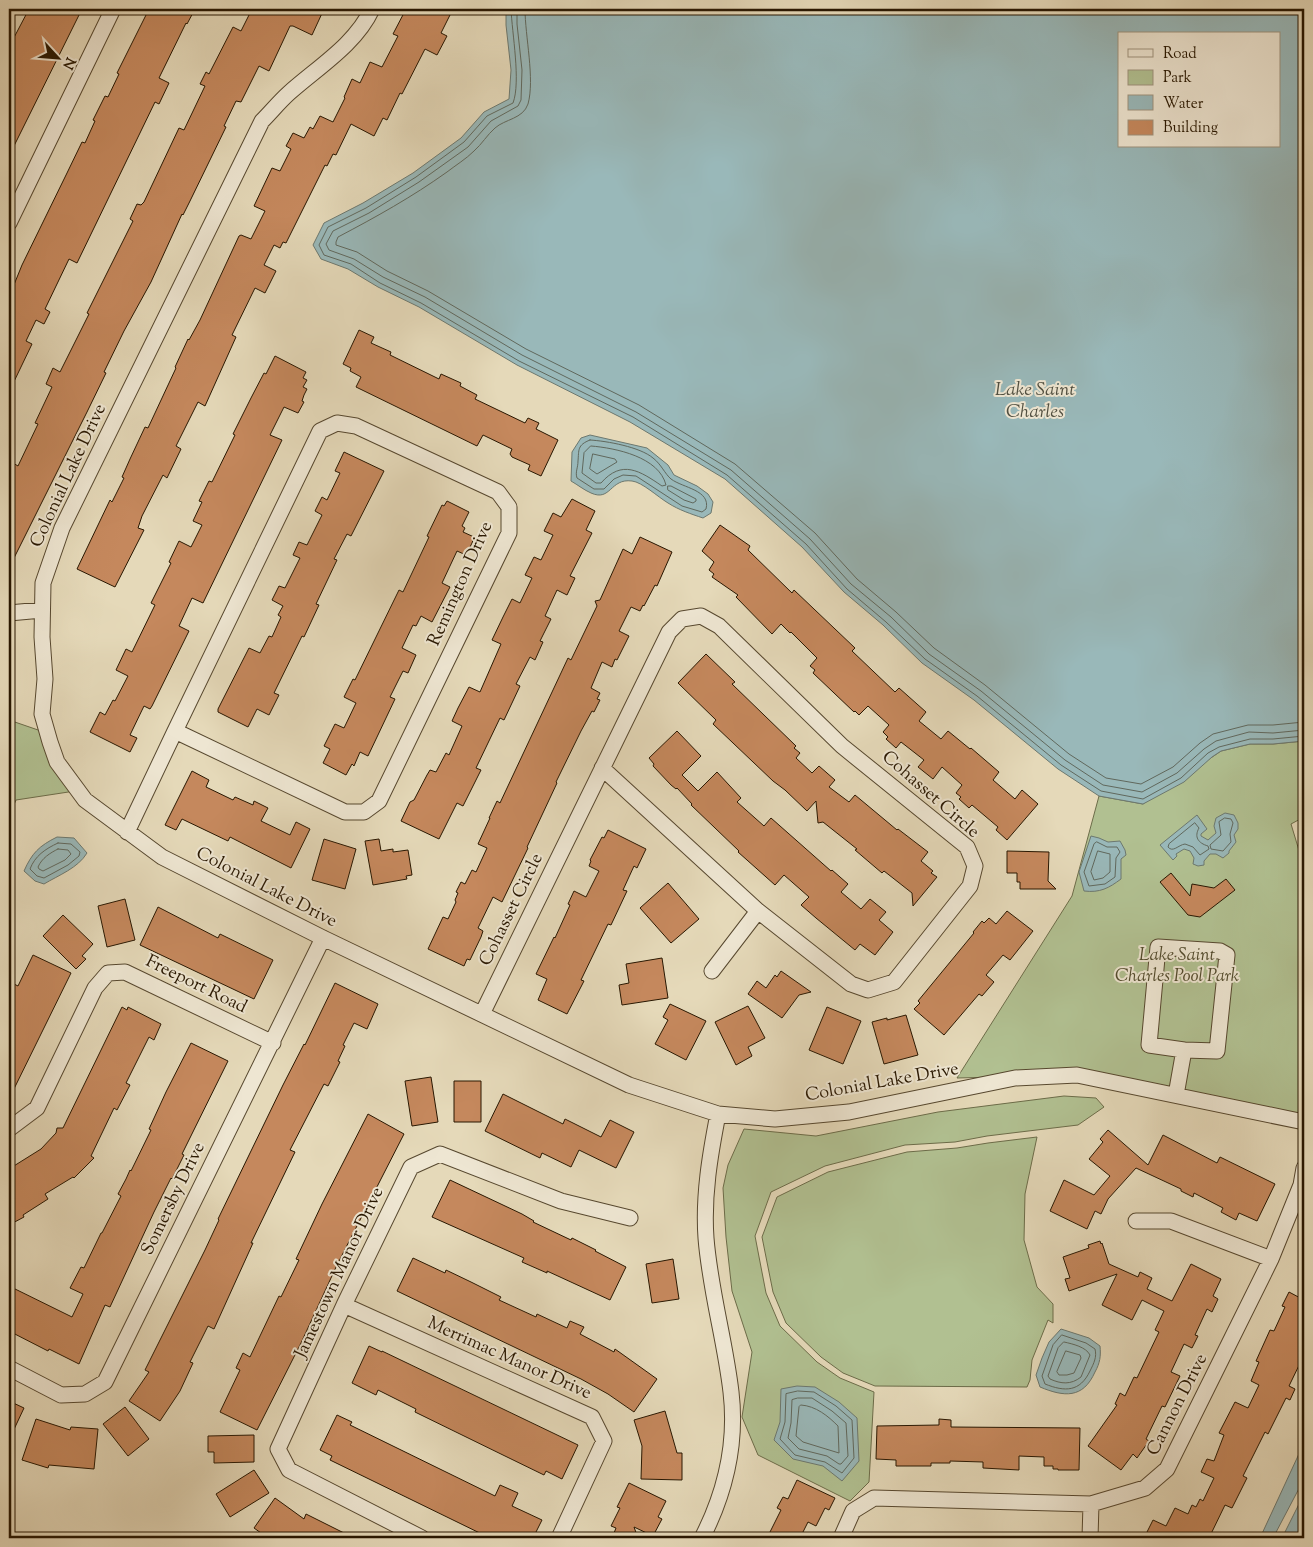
<svg xmlns="http://www.w3.org/2000/svg" width="1313" height="1547" viewBox="0 0 1313 1547" font-family="'Sorts Mill Goudy',serif">
<style>
.green{fill:#b1c091;stroke:#6c6c49}
.water{fill:#99b8b9;stroke:#6c786f;fill-rule:evenodd}
.lines{fill:none;stroke-linecap:round;stroke-linejoin:round}
.shore{stroke:#60685d;stroke-width:1}
.building{fill:#c5885d;stroke:#281701}
.minor-casing{stroke:#57482f;stroke-width:17}
.minor{stroke:#eee6d2;stroke-width:15}
.labels{text-anchor:middle;dominant-baseline:central;stroke-width:4;stroke-linejoin:round;paint-order:stroke}
.street-label{font-size:18px;fill:#281701;stroke:#eee6d2}
.park-label{font-size:18px;font-style:italic;fill:#514a2c;stroke:#eee6d2}
.water-label{font-size:19px;font-style:italic;fill:#504f41;stroke:#eee6d2}
</style>
<rect width="100%" height="100%" fill="#e5d9b9"/>
<filter id="stains"><feTurbulence type="fractalNoise" baseFrequency=".004" numOctaves="4"/><feColorMatrix values="0 0 0 0 .2 0 0 0 0 .09 0 0 0 0 .02 0 0 0 .5 -.17"/></filter>
<radialGradient id="worn" r=".72"><stop offset=".6" stop-color="#630" stop-opacity="0"/><stop offset="1" stop-color="#630" stop-opacity=".3"/></radialGradient>
<path class="green" d="M9 720 41 731 75 791 16 800 9 816Z
M1304 741V817L1291 824 1304 867V1122L1077 1075 957 1078 1072 896 1099 796 1143 804 1221 751 1250 744H1273Z
M1064 1096 1096 1098 1104 1107 1078 1125 987 1136 955 1142 905 1145 825 1166 771 1192 755 1236 766 1293 780 1326 817 1362 840 1378 874 1392 869 1482 850 1501 758 1455 742 1417 752 1352 732 1291 726 1237 723 1188 728 1165 744 1129 816 1136 938 1112Z
M1037 1137 1025 1194 1024 1240 1037 1287 1053 1304V1323L1048 1320 1032 1360 1030 1380 1027 1387 875 1386 843 1373 821 1357 786 1323 773 1292 762 1237 777 1197 828 1172 907 1152 957 1148 988 1143Z"/>
<path class="water" d="M506 9H1304V741L1273 744H1250L1221 751 1212 757 1184 782 1143 804 1099 796 1058 769 974 700 922 663 883 625 844 592 802 547 725 479 630 422 517 365 419 307 378 287 348 269 321 259 313 245 324 223 363 203 413 173 461 138 484 112 509 99 511 70 506 25ZM1119 34H1279V146H1119Z
M590 435 647 448 668 465 674 475 697 486 708 494 713 502 711 513 703 518C691 514 679 510 668 503 658 497 642 482 632 481 610 478 611 502 591 493 584 490 578 485 571 481L572 452 581 438Z
M1225 813 1234 815 1238 823V829L1234 835 1236 842 1229 851V853L1223 858 1216 854H1210L1204 861V865L1198 866 1193 864 1194 858 1190 851 1184 849 1176 854 1177 856 1173 860 1160 845 1197 815 1207 829 1201 834V836L1208 840 1216 833 1214 826 1216 818Z
M1091 836 1099 838 1108 842 1120 841 1125 850 1126 855 1121 859V879C1109 888 1100 893 1084 891L1079 872Z
M57 837 74 838 87 853C78 868 59 875 44 884L35 881 24 871C32 853 39 846 57 837Z
M1061 1329 1089 1338 1100 1346C1101 1356 1100 1363 1095 1372 1083 1399 1064 1397 1040 1387L1036 1375 1042 1358 1049 1342Z
M797 1386 815 1387 839 1402 857 1418 859 1461 842 1481 823 1466 793 1459 774 1440 780 1422 781 1389Z
M1304 1443V1479L1273 1538H1260Z
M1304 1495V1538H1282L1303 1496Z"/>
<g class="lines">
<path class="shore" d="M511 9C512 33 521 82 513 103L487 116 464 142 416 177 366 208 328 227 319 245 324 255 351 264 380 283 421 303 519 361 633 417 727 475 806 544 847 589 886 622 925 659 977 696 1061 765 1101 791 1143 799 1181 778 1208 753 1219 747 1250 739H1273L1304 736
M517 9V24L522 70 521 100 518 106 491 121 468 147 419 182 369 213 333 231 326 244 329 250 354 259 383 277 425 297 522 355 636 412 731 470 810 539 851 584 891 617 929 654 981 691 1065 760 1103 785 1142 792 1177 773 1204 749 1216 741 1249 732 1273 733 1304 730
M525 9C525 36 535 79 528 104 523 119 505 119 495 128 487 135 482 144 474 151 466 159 456 165 447 172 412 197 376 217 338 237L336 242V245L357 252 387 271 428 291 526 349 639 405 735 464 815 533 857 579 896 612 934 648 985 685 1069 754 1106 778 1141 784 1173 767 1200 743 1213 734 1248 725H1273L1304 722
M590 440C607 441 640 447 653 458 661 464 665 474 671 479 683 488 711 490 706 509L702 512 682 506 636 476 623 475 614 479 604 489H594L577 478C575 472 578 468 578 461 579 450 577 445 590 440Z
M591 446C616 448 659 457 666 485L662 486C640 471 622 459 601 483H596L582 473 584 453Z
M593 454 615 459 617 462 597 474 590 469Z
M668 486H671L696 499V501L693 503 684 500 668 490Z
M1225 818 1231 819 1233 823 1230 834 1231 842 1223 851 1211 849 1210 845 1221 835 1219 822Z
M1195 823 1199 828C1194 837 1198 843 1208 846L1209 849 1200 855 1193 847 1185 844C1178 845 1173 853 1168 847L1169 844Z
M1097 842 1107 847H1117L1120 852 1116 858 1115 877 1105 884 1089 886 1084 872 1094 844Z
M58 843 71 844 80 852 79 856 68 865 44 878 37 876 30 869C35 856 45 849 58 843Z
M58 849 68 850 71 854 65 860 43 871 39 869 38 867C42 858 50 853 58 849Z
M1098 851 1110 854V872L1103 878 1094 880 1091 872Z
M1062 1335 1086 1343 1095 1349C1097 1357 1094 1363 1090 1371 1080 1392 1065 1392 1045 1384L1042 1376 1053 1345Z
M1064 1342C1073 1344 1086 1347 1090 1355L1081 1377C1071 1385 1061 1384 1050 1379L1048 1376 1058 1348Z
M1066 1351 1080 1355 1081 1358 1074 1373 1067 1375H1059L1057 1372Z
M798 1391 814 1392 836 1406 852 1420 854 1458 842 1473 825 1462 795 1455 780 1439 785 1422 786 1394Z
M798 1398H812L832 1411 846 1423 848 1456 841 1464H839L827 1456 799 1449 788 1438 791 1423 792 1400Z
M801 1405C816 1406 828 1416 838 1426L839 1453 803 1442 796 1436 799 1407Z"/>
</g>
<path class="building" d="M29 9H82L9 156V47Z
M149 9H195L187 24 186 23 159 78 169 83 159 104 155 102 77 263 69 259 45 309 50 312 44 324 36 320 26 341 32 344 9 392V297L22 265 67 173 82 142 85 143 95 121 93 120 105 96 108 97 119 74 117 73Z
M252 9H324L312 35 293 26H290L269 71 259 66 241 102 236 101 224 126 226 127 190 201 183 215 182 214 151 282 124 331 104 372 106 373 87 412 9 568V473L13 463 18 466 38 424 35 423 52 387 46 384 53 368 60 372 89 314 87 313 133 221 130 219 137 204 141 205 144 202 179 128 184 130 205 86 200 84 206 72 209 74 233 27 241 31Z
M406 9H438L450 15 441 33 447 36 437 55 425 49 402 94 400 93 387 120 383 118 374 136 351 124 336 155 333 154 327 166 325 165 286 243 283 242 280 248 274 245 264 265 276 271 265 293 255 288 232 335 236 337 205 406 198 402 176 446 181 449 167 478 163 475 142 516 138 528 144 530 115 587 77 569 110 500 112 502 124 478 122 477 130 459 145 427 148 428 176 368 175 367 188 339 189 340 200 320 239 236 241 235 251 239 265 211 254 206 272 168 280 171 291 149 286 146 293 133 304 138 310 127 313 129 320 116 333 122 345 98 344 97 352 79 360 83 370 62 382 67 398 36 393 34Z
M359 330 374 337 371 343 391 352 390 355 439 379 441 374 461 383 460 386 477 395 475 399 525 423 528 418 539 423 536 429 558 440 541 476 528 470 530 465 512 457 510 454 512 449 483 435 477 446 356 387 361 377 350 371 351 368 343 364Z
M275 356 306 372 303 378 307 380 303 387 307 389 304 395 302 401 304 402 298 413 284 407 270 435 282 440 203 603 192 598 179 626 189 631 152 706 150 709 144 706 130 735 137 738 130 752 90 732 100 712 105 715 113 700 115 701 128 676 116 670 126 649 132 652 155 605 151 603 171 563 169 562 179 541 191 547 202 525 193 521 202 502 199 501 209 481 212 482 235 435 233 434 251 398 264 373 266 374Z
M344 452 384 471 351 536 347 534 334 559 337 560 316 604 319 605 304 637 302 636 274 693 279 695 269 715 257 709 248 727 218 712V709L249 648 260 653 269 636 272 637 281 617 278 615 283 606 272 600 279 586 285 588 300 558 293 555 299 542 307 545 322 515 315 511 322 497 327 500 340 473 335 471Z
M572 499 595 511 586 530 592 533 570 576 575 578 567 595 557 590 545 616 551 619 540 641 543 642 535 660 530 657 516 684 520 686 504 720 500 718 476 768 481 770 463 806 457 803 439 839 401 821 410 802 414 800 427 775 430 770 436 772 446 753 449 755 462 726 452 721 458 708 469 687 480 692 501 644 492 640 503 617 512 599 520 603 532 578 525 575 534 557 541 560 553 535 544 531 553 513 561 517Z
M447 501 469 512 462 526 465 528 463 532 474 537 472 543 466 555 457 551 442 583 450 587 432 622 421 616 416 626 413 625 402 648 416 655 408 673 403 671 390 697 395 699 368 756 360 752 354 766 352 764 346 775 323 763 330 749 324 746 335 724 344 728 356 703 344 697 353 679 355 680 399 590 403 592 429 537 427 536 442 505 444 506Z
M720 525 750 546 748 550 792 593 794 590 855 648 852 651 895 692 899 688 926 712 919 721 941 739 948 731 970 749 971 748 999 772 993 780 1015 799 1022 790 1038 804 1007 840 996 830 998 827 972 805 969 808 959 799 961 797 956 793 962 785 942 767 933 779 918 767 924 760 901 742 896 748 886 739 888 737 883 732 889 725 868 706 859 715 855 711 854 712 813 673 815 670 810 666 817 658 791 632 790 633 781 624 772 634 736 597 738 595 712 577 714 574 709 570 714 562 702 551Z
M640 537 672 552 657 586 655 585 644 606 643 605 640 611 631 607 619 631 629 636 617 660 615 659 612 667 602 662 591 688 600 693 597 699 600 700 594 712 592 711 581 731 556 782 557 783 527 847 528 848 502 902 493 897 478 928 483 931 481 937 470 960 467 959 464 966 428 949 443 917 448 919 456 902 455 900 458 893 456 892 461 882 465 884 472 870 476 872 487 848 478 844 490 818H489L497 801 500 803 568 658 571 660 597 606 595 601 600 600 623 549 632 554Z
M706 654 735 682 732 684 796 746 794 748 800 753 796 758 812 773 819 766 835 780 829 787 849 802 855 795 897 830 898 829 928 852 921 861 933 871 931 873 937 877 913 906 912 893 884 871 882 873 855 850 857 849 823 822 818 823 816 801 807 811 785 790 773 781 713 724 716 720 678 683Z
M677 731 701 756 682 775 698 791 717 772 741 798 737 802 764 826 771 818 831 871 832 870 848 884 841 892 861 909 870 899 886 912 879 920 893 932 875 955 860 944 855 950 816 918 801 905 809 897 784 875 775 885 738 852 739 851 691 805 692 804 677 788 676 789 671 785 653 766 654 764 649 758Z
M192 771 209 780 206 787 233 800 235 797 253 805 254 801 268 808 261 821 290 835 296 822 310 829 291 868 230 837 228 841 182 819 176 830 165 825Z
M608 830 646 849 637 868 634 866 623 890 627 891 611 925 608 924 581 980 584 981 567 1014 538 1000 547 979 536 974 554 937 555 938 570 905 568 904 574 891 586 897 599 871 589 866 591 861 590 860 602 837 604 838Z
M324 839 356 849 345 889 312 880Z
M379 839 381 851 393 849V852L408 850 412 875 406 876 407 879 373 885 365 841Z
M1007 851 1049 852 1048 881 1056 889H1020V882H1017V873H1007Z
M1171 873 1190 896 1192 884 1214 888 1226 879 1235 890 1200 917 1188 915 1160 882Z
M668 883 699 919 671 943 640 908Z
M125 899 135 940 107 947 98 906Z
M158 907 218 938 220 934 273 960 254 999 140 945Z
M1007 911 1033 931 1010 960 1003 955 986 975 994 982 982 996 979 994 944 1035 914 1009 920 1003 918 1001 974 933 973 932 982 921 984 923 989 918 996 924Z
M63 915 93 944 82 956 86 959 76 969 43 936Z
M33 955 71 973 9 1099V996L14 984 18 986Z
M662 958 668 998 622 1005 619 985 629 983 626 964Z
M781 971 811 992 799 995 782 1018 748 994 757 981 766 988 775 975 777 977Z
M335 983 378 1004 367 1029 354 1023 343 1045 345 1046 338 1061 340 1062 328 1086 324 1084 290 1150 295 1152 251 1243H253L214 1329 208 1326 190 1362 193 1363 180 1391 160 1421 129 1401 149 1372 145 1370 205 1250 219 1220 218 1219 283 1085 304 1044 305 1045Z
M670 1004 706 1021 686 1060 655 1044 668 1020 663 1017Z
M748 1006 765 1038 748 1047 752 1056 736 1065 715 1022Z
M122 1007 127 1010 128 1007 161 1024 154 1040 149 1037 126 1083 130 1085 117 1110 114 1108 91 1156 94 1158 74 1178 73 1177 45 1194 48 1199 23 1215 24 1217 9 1225V1169L41 1149 56 1133 57 1128H63Z
M827 1007 861 1021 843 1064 809 1050Z
M906 1015 918 1055 884 1064 872 1022 887 1018V1020Z
M191 1043 228 1061 182 1154 184 1155 172 1179 171 1178 154 1212 110 1307 105 1305 79 1364 49 1349 48 1351 9 1331V1286L72 1317 83 1294 70 1288 81 1267 84 1268 101 1233H102L121 1196 118 1194 126 1179 130 1170 131 1171 151 1130 149 1129 166 1092Z
M431 1077 438 1122 412 1126 405 1081Z
M454 1081H481V1122H454Z
M503 1094 563 1124 565 1119 601 1137 610 1120 634 1132 616 1168 579 1150 571 1167 542 1153 540 1158 485 1131Z
M368 1114 404 1134 337 1265 301 1343 257 1430 220 1412 240 1370 236 1368 243 1353 250 1357 279 1296 281 1297 299 1260 296 1259 322 1204Z
M1108 1130 1148 1165 1163 1135 1217 1163 1220 1157 1275 1184 1257 1221 1239 1213 1236 1220 1221 1212 1223 1208 1194 1193 1193 1197 1181 1191V1189L1136 1168 1108 1199 1101 1214 1095 1211 1087 1229 1050 1211 1064 1180 1094 1195 1110 1176 1089 1159 1103 1142 1100 1139Z
M450 1180 522 1214 534 1221 533 1222 571 1240 572 1238 596 1250 595 1251 626 1267 610 1300 547 1271V1273L522 1262 524 1258 432 1217Z
M1100 1241 1101 1244 1102 1243 1109 1264 1138 1277 1140 1272 1152 1278 1147 1289 1172 1301 1191 1264 1221 1279 1213 1296 1218 1299 1212 1312 1207 1309 1195 1335 1198 1336 1192 1348 1184 1344 1171 1372 1180 1376 1165 1407 1162 1406 1146 1439 1149 1441 1137 1458 1133 1454 1121 1470 1088 1446 1117 1405 1115 1404 1120 1393 1125 1396 1134 1377 1137 1378 1159 1332 1155 1330 1164 1311 1142 1300 1132 1320 1102 1305 1117 1274 1069 1291 1065 1279 1070 1278 1063 1257 1089 1248 1088 1245Z
M413 1258 445 1273 446 1270 471 1282 501 1297 499 1300 536 1317 537 1314 567 1328 570 1321 584 1327 580 1334 614 1352 615 1349 657 1379 634 1412 608 1394 581 1379 397 1291Z
M673 1259 679 1299 652 1303 646 1264Z
M1289 1292 1304 1300V1355L1289 1386 1295 1389 1290 1400 1286 1398 1268 1434 1265 1432 1243 1476 1247 1478 1232 1508 1225 1505 1209 1538H1203L1193 1533 1191 1538H1160L1147 1532 1153 1520 1166 1526 1175 1508 1188 1514 1192 1505 1196 1507 1200 1499 1203 1501 1214 1478 1201 1472 1207 1459 1214 1461 1224 1435 1219 1433 1235 1402 1248 1408 1259 1385 1251 1381 1259 1362 1256 1361 1270 1330 1274 1331 1285 1307 1282 1306Z
M369 1346 382 1352V1351L578 1445 562 1479 546 1471 544 1475 505 1456 415 1412 416 1409 378 1390 376 1395 352 1383Z
M9 1401 24 1408 9 1440Z
M125 1407 149 1439 128 1456 103 1424Z
M665 1411 677 1453H682V1480L641 1479 642 1446 634 1420Z
M337 1415 352 1422 350 1425 495 1496 500 1485 518 1493 512 1506 542 1520 533 1538H490L330 1460 332 1456 320 1450Z
M36 1419 70 1430 71 1427 98 1429 94 1469 49 1465 48 1468 22 1460Z
M939 1419 951 1420V1427L1080 1428 1079 1470H1058V1469H1053V1466H1044V1457L1019 1456V1470L983 1468V1462L950 1461V1463H931V1466H896V1460L876 1459 877 1426 939 1425Z
M254 1435V1462L214 1463V1452H208V1436Z
M254 1470 269 1493 230 1517 216 1494Z
M797 1480 835 1498 829 1510 825 1508 816 1526 808 1522 800 1538H767L781 1510 777 1508 783 1497 788 1499Z
M629 1483 666 1501 658 1517 662 1519 653 1536 634 1527 638 1538H616L617 1535 614 1533 616 1528 611 1526 620 1508 617 1507Z
M275 1498 304 1519 306 1514 354 1538H268L254 1528Z"/>
<g class="lines">
<defs>
<path id="minor" d="M372 9C355 45 318 67 289 93 279 102 271 112 262 121L62 528 43 583 42 637 45 679 42 714 50 742 57 762 85 800 162 857 323 938 629 1085 718 1114 775 1119 849 1112 1015 1078 1077 1075 1304 1122
M9 223 113 9
M337 423 356 426 498 492 509 507V533L379 801 364 812H345L175 731 320 431Z
M9 613 42 610
M127 832 175 731
M712 971 758 911
M482 1014 669 632 682 619 701 616 719 626 842 746 967 847 975 866 970 886 894 982 868 990 851 984 758 911 602 768
M1176 1095 1184 1050 1217 1051 1227 955 1220 951 1158 947 1149 1045 1184 1050
M9 1129 37 1108 95 988 108 973 125 972 273 1043
M1136 1221H1171L1271 1259
M344 1305 592 1417 604 1441 559 1538
M9 1368 61 1395 85 1394 105 1382 323 938
M422 1538 289 1470 278 1449 344 1305 411 1167 440 1154 561 1201 630 1218
M702 1538C725 1493 737 1443 731 1392 725 1340 710 1290 706 1238 703 1196 710 1155 718 1114
M841 1538 853 1511 874 1498 1091 1504 1145 1488 1167 1469 1271 1259 1301 1185 1304 1168
M1090 1538 1091 1504"/>
</defs>
<use href="#minor" class="minor-casing"/>
<use href="#minor" class="minor"/>
</g>
<g class="labels">
<g class="street-label">
<text transform="translate(69 476) rotate(-65)">Colonial Lake Drive</text>
<text transform="translate(461 584) rotate(-66)">Remington Drive</text>
<text transform="translate(930 795) rotate(41)">Cohasset Circle</text>
<text transform="translate(266 888) rotate(27)">Colonial Lake Drive</text>
<text transform="translate(512 910) rotate(-64)">Cohasset Circle</text>
<text transform="translate(196 985) rotate(26)">Freeport Road</text>
<text transform="translate(882 1083) rotate(-10)">Colonial Lake Drive</text>
<text transform="translate(174 1199) rotate(-64)">Somersby Drive</text>
<text transform="translate(340 1273) rotate(-65)">Jamestown Manor Drive</text>
<text transform="translate(509 1359) rotate(24)">Merrimac Manor Drive</text>
<text transform="translate(1178 1405) rotate(-63)">Cannon Drive</text>
</g>
<g class="park-label">
<text x="1177" y="956">Lake Saint<tspan x="1177" dy="21">Charles Pool Park</tspan></text>
</g>
<g class="water-label">
<text x="1035" y="390">Lake Saint<tspan x="1035" dy="22">Charles</tspan></text>
</g>
</g>
<rect width="1313" height="1547" fill="none" stroke="#e5d9b9" stroke-width="30"/>
<rect x="10" y="10" width="1293" height="1527" fill="none" stroke="#281701" stroke-width="2.5"/>
<rect x="15" y="15" width="1283" height="1517" fill="none" stroke="#281701"/>
<rect x="1118" y="32" width="162" height="115" fill="#eee6d2" stroke="#9f937e"/>
<rect x="1128" y="49" width="25" height="8" fill="#eee6d2" stroke="#9f937e"/>
<text x="1163" y="58" font-size="15" fill="#281701">Road</text>
<rect x="1128" y="70" width="25" height="15" fill="#b1c091" stroke="#9f937e"/>
<text x="1163" y="82" font-size="15" fill="#281701">Park</text>
<rect x="1128" y="95" width="25" height="15" fill="#99b8b9" stroke="#9f937e"/>
<text x="1163" y="108" font-size="15" fill="#281701">Water</text>
<rect x="1128" y="120" width="25" height="15" fill="#c5885d" stroke="#9f937e"/>
<text x="1163" y="132" font-size="15" fill="#281701">Building</text>
<g transform="translate(58 58) rotate(116)" stroke="#eee6d2" stroke-width="4" paint-order="stroke">
<path d="M0-4L9 19L0 12L-9 19Z" fill="#281701"/>
<text y="-8" font-size="14" font-weight="bold" text-anchor="middle" fill="#281701">N</text>
</g>
<rect width="100%" height="100%" filter="url(#stains)"/>
<rect width="100%" height="100%" fill="url(#worn)"/>
</svg>
